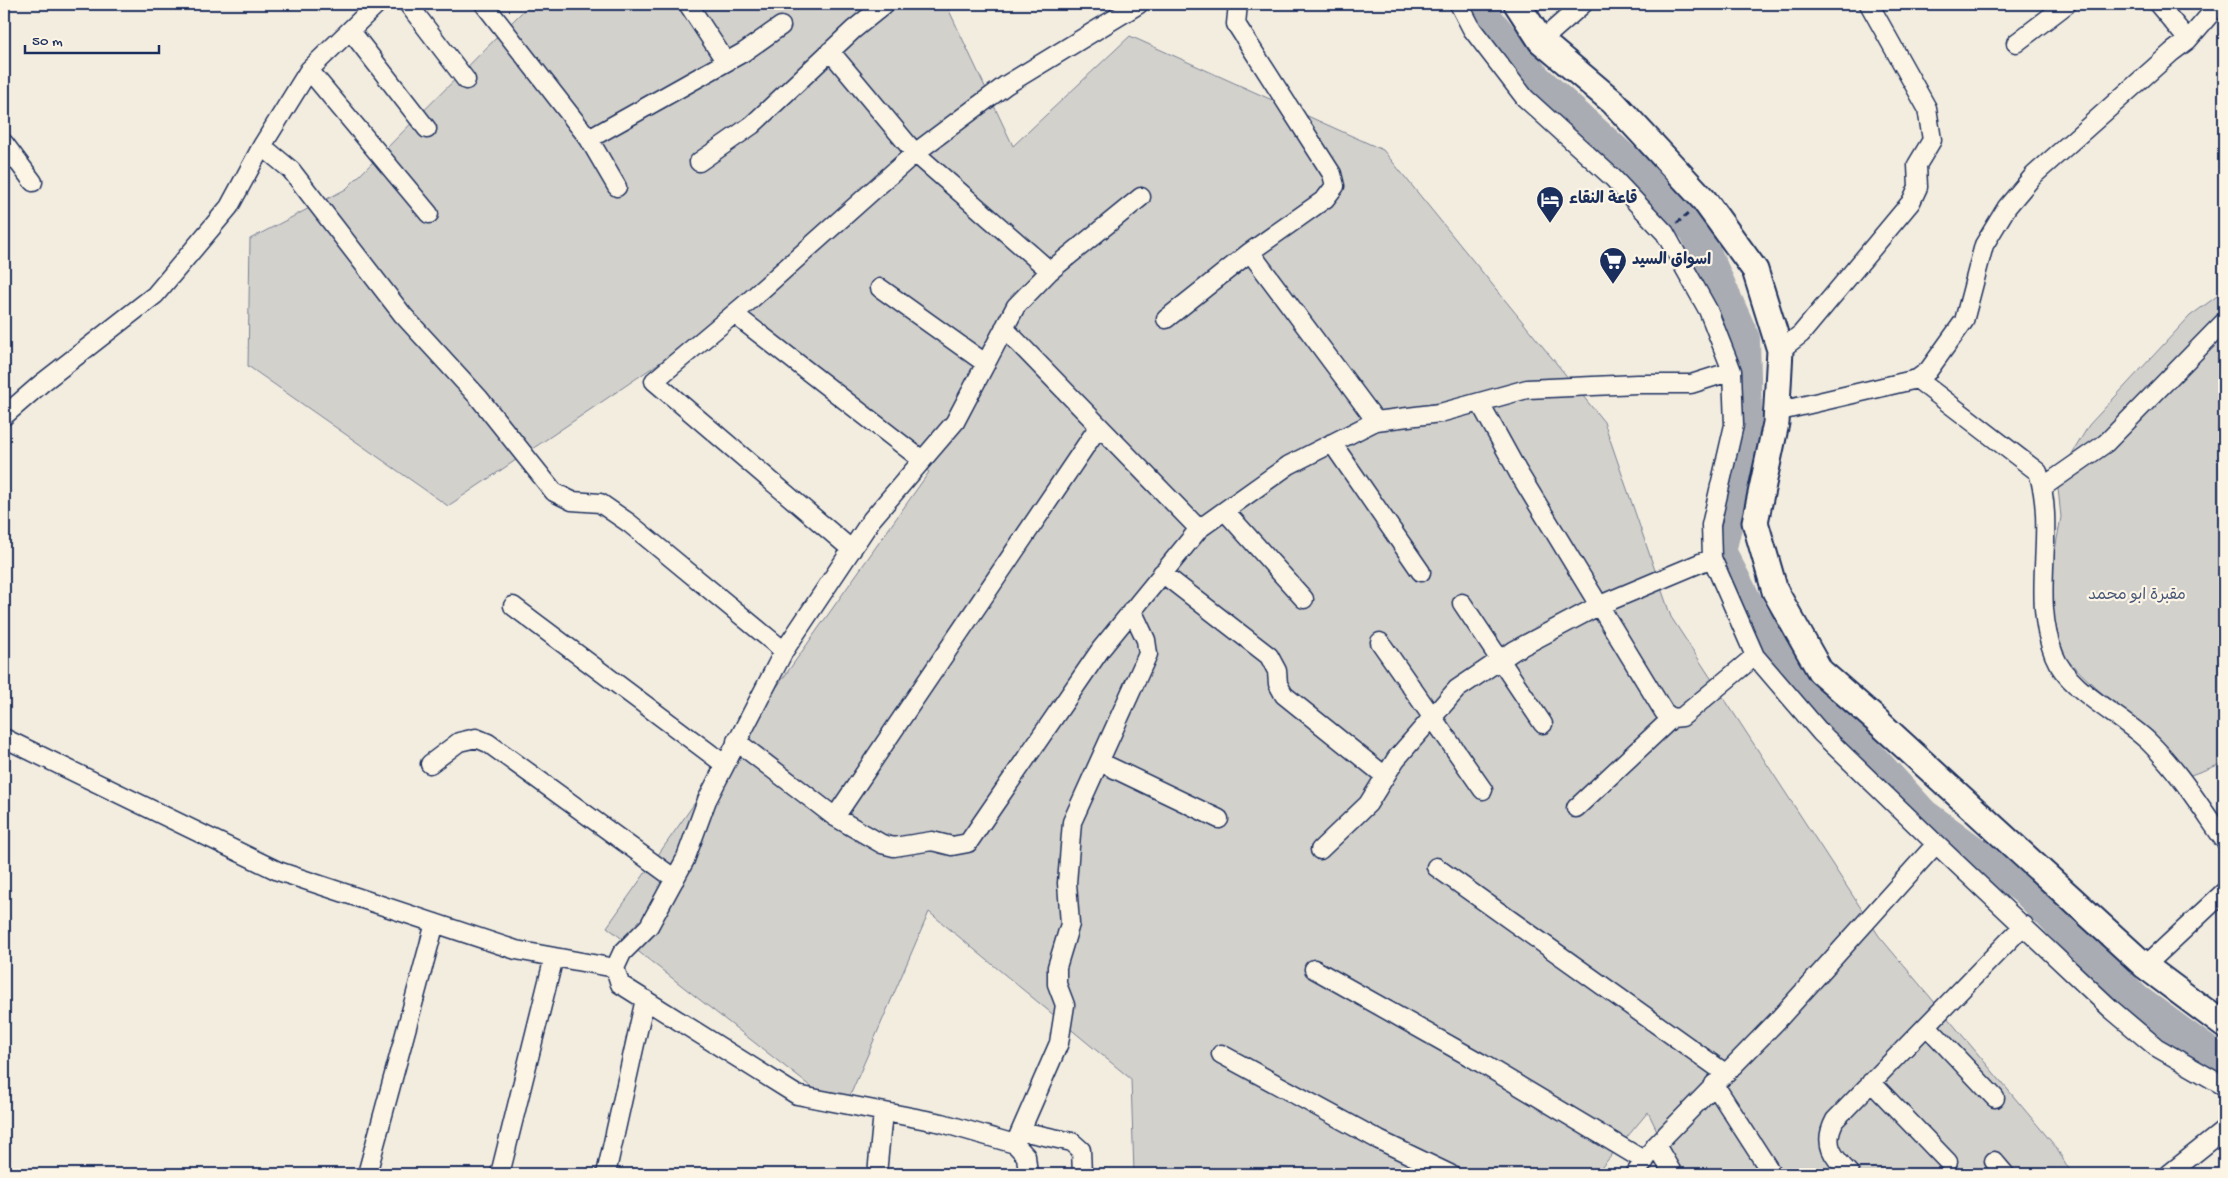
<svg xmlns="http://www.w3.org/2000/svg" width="2228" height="1178" viewBox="0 0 2228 1178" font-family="'Gochi Hand','Playpen Sans Arabic',sans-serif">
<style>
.green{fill:#d3d1cc;stroke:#778095}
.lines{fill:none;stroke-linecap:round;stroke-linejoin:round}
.river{stroke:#a9acb3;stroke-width:32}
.street-casing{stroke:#1b2f5e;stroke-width:21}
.secondary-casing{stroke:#1b2f5e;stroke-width:29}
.path{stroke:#1b2f5e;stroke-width:3;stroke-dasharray:5 4;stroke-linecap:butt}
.street{stroke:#fcf5e5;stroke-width:18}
.secondary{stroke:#fcf5e5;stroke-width:25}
.labels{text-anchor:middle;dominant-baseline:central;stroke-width:4.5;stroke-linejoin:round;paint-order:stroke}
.poi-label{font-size:16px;font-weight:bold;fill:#1b2f5e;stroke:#fcf5e5;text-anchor:start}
.park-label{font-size:16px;fill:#49587a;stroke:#fcf5e5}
</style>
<rect width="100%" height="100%" fill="#f3ede0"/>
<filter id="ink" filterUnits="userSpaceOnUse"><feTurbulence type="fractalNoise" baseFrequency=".02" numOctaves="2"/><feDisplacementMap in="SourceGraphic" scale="10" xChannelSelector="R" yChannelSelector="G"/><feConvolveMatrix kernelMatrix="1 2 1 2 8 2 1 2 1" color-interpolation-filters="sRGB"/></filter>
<g filter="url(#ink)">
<path class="green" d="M530 4H946L1013 146 1130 36 1383 150 1604 422 1671 617 1879 936 2055 1146 2072 1174H1678L1648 1112 1596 1174H1134L1131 1079 929 912 843 1112 607 927 929 472 730 315 448 506 248 366 250 239 346 189Z
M2224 291V763L2188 776 2066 659 2046 600 2061 517 2057 479 2089 425 2190 316Z"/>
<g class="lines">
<path class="river" d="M1475 4 1536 79 1655 187 1695 230 1744 339 1746 415 1736 485 1720 551 1754 617 1809 690 1924 815 2026 890 2136 1000 2224 1064"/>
<defs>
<path id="street" d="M408 4 466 80
M484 4 589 139 617 187
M688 4 726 62
M1459 4 1472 29 1525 98 1613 178 1665 233 1708 310 1732 371 1734 425 1711 525 1712 558 1755 656 1821 733 1936 844 2111 1009 2156 1047 2224 1086
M2158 4 2188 40
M350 30 427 129
M1541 41 1583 4
M2016 43 2067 4
M830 51 915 153 1050 271
M309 70 429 214
M589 139 744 52 781 26
M4 143 33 182
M262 146 291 170 403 315 479 398 554 492 572 501 600 503 629 523 784 651
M699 162 752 125 853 30 885 4
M1250 252 1376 421
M880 288 985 363
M734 314 922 460
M1166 319 1250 252 1325 199 1335 186 1332 174 1236 24 1238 4
M1004 328 1199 529
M1780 350 1801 334 1911 202 1918 187 1917 165 1932 140 1927 108 1869 4
M1917 379 2038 472C2057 531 2030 596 2054 655 2068 691 2120 714 2148 741 2178 770 2200 806 2224 840
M1480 403 1518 472 1664 712 1672 718 1682 717 1755 656
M1776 412 1917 379 1928 371 1964 321 1984 245 2007 207 2034 175 2172 52 2188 40 2219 4
M4 416 42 383 155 295 229 207 262 146 309 70 377 4
M1332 443 1421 572
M2043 487 2106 443 2224 322
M1225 511 1304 599
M852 550 654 381 748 302 915 153 1006 85 1139 4
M1162 573 1269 656 1277 671 1278 684 1284 695 1385 776
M1462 603 1543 724
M513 606 724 764
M1380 642 1483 790
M4 738 278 871 516 950 615 968
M736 741 835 817 882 844 894 847 932 841 952 846 968 843 1101 649 1199 529 1289 465 1376 421 1440 413 1527 389 1637 384H1691L1732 371
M1100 762 1219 819
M430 764 459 742 476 738 488 743 675 879
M1576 808 1672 718
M835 817 1099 426
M1320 850 1368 804 1396 759 1457 689 1515 650 1600 605 1712 558
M1436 867 1725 1073
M2145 966 2224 892
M1314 969 1481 1063 1645 1161
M1927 1026 1995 1098
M1221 1054 1379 1140 1450 1174
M1871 1082 1948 1162
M1714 1084 1772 1174
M1021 1131 1072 1142 1081 1150 1082 1174
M1015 1144 1059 1043 1065 1005 1057 984V967L1070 924 1067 883 1072 822 1148 654 1146 640 1132 610
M1656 1145 1673 1174
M1994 1161 2005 1174
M367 1174 435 923
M500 1174 554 957
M606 1174 645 999
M877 1174 883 1112
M1028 1174 1026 1156 1015 1144 942 1123 797 1095 620 984 615 968 622 953 649 926 685 860 707 800 784 651 872 519 955 422 1016 306 1050 271 1141 197
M1635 1174 1656 1145 1777 1021 1936 844
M1850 1174C1833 1157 1822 1144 1835 1120L2024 925
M2169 1174 2224 1130"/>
<path id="secondary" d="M1517 4 1541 41 1613 102 1704 200 1755 270 1780 350 1776 423 1755 522 1775 591 1820 671 1875 719 2145 966 2224 1025"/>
</defs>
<use href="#street" class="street-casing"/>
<use href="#secondary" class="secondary-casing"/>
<path class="path" d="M1677 223 1689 213"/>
<use href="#street" class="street"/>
<use href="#secondary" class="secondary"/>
</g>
</g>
<defs>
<symbol id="hotel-pin" viewBox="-11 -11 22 30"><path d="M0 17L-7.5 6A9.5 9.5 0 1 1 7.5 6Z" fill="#1b2f5e" stroke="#fcf5e5"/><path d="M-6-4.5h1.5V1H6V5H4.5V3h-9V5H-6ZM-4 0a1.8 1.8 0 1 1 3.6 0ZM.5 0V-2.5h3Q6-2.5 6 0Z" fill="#fff"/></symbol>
<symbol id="supermarket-pin" viewBox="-11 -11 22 30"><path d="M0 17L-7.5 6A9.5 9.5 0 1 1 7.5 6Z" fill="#1b2f5e" stroke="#fcf5e5"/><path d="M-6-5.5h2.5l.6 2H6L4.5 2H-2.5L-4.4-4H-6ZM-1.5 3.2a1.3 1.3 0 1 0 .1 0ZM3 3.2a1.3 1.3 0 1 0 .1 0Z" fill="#fff"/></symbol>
</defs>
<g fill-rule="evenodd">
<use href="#hotel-pin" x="1534" y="184" width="32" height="43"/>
<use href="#supermarket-pin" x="1597" y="245" width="32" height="43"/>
</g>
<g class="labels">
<g class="poi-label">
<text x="1569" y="200">قاعة النقاء</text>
<text x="1632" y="261">اسواق السيد</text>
</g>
<g class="park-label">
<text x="2137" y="596">مقبرة ابو محمد</text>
</g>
</g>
<rect width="2228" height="1178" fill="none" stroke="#fcf5e5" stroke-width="20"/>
<rect x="10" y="10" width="2208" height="1158" fill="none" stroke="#1b2f5e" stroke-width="2" filter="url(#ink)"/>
<path d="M25 45v8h134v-8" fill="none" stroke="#1b2f5e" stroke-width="2.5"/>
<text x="32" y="45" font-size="15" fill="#1b2f5e" stroke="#fcf5e5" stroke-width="4" paint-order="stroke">50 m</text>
</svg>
